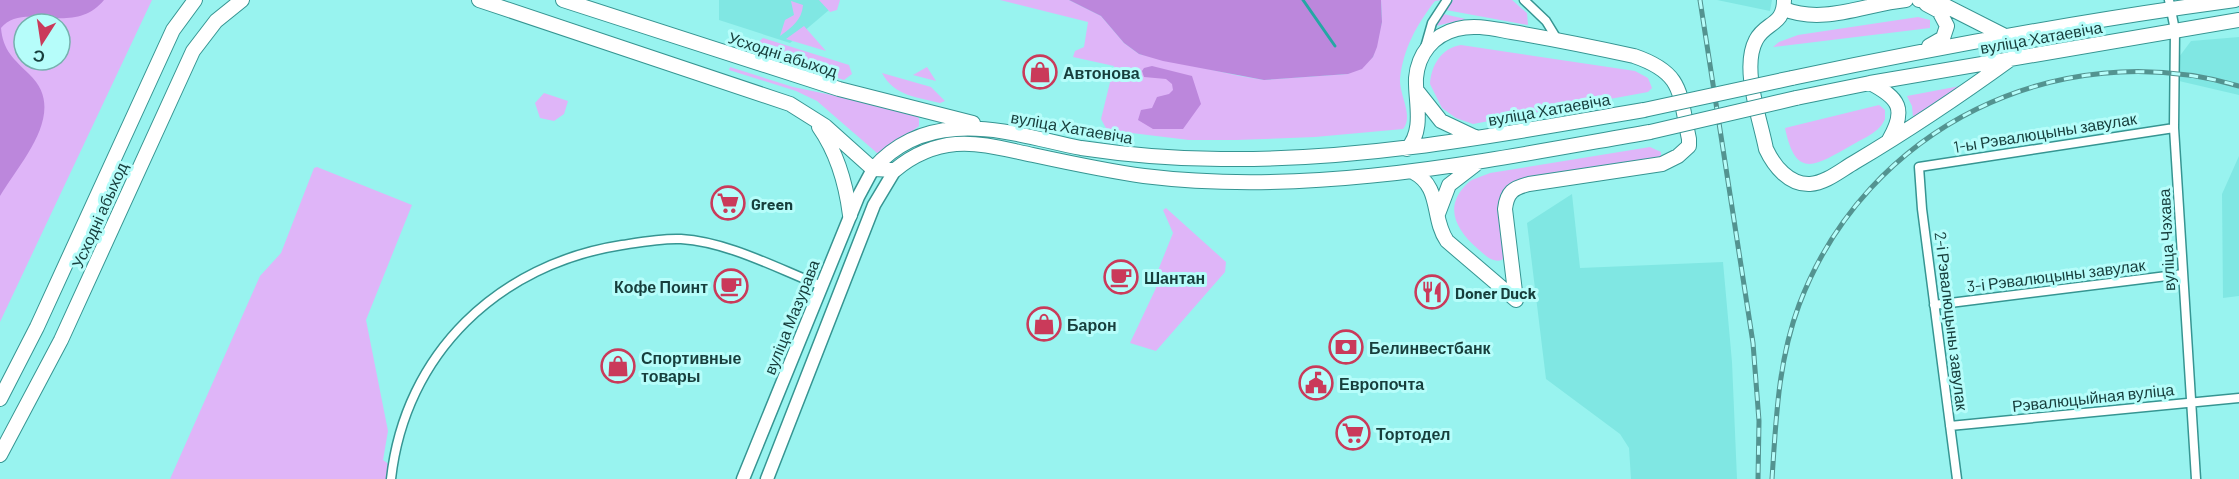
<svg xmlns="http://www.w3.org/2000/svg" width="2239" height="479" viewBox="0 0 2239 479" font-family="Barlow,sans-serif">
<style>
.built{fill:#80e7e3}
.green{fill:#dfb5f8;fill-rule:evenodd}
.forest{fill:#bc87dc}
.lines{fill:none;stroke-linecap:round;stroke-linejoin:round}
.stream{stroke:#25a7a4;stroke-width:3}
.minor-casing{stroke:#369592;stroke-width:11}
.secondary-casing{stroke:#369592;stroke-width:15}
.primary-casing{stroke:#369592;stroke-width:16}
.minor{stroke:#fff;stroke-width:8}
.secondary{stroke:#fff;stroke-width:12}
.primary{stroke:#fff;stroke-width:14}
.rail-casing{stroke:#539390;stroke-width:5}
.rail{stroke:#b6fdfa;stroke-width:3;stroke-dasharray:9;stroke-linecap:butt}
.primary-bridge-casing{stroke:#369592;stroke-width:16;stroke-linecap:butt}
.primary-bridge{stroke:#fff;stroke-width:14}
.labels{text-anchor:middle;dominant-baseline:central;stroke-width:6;stroke-linejoin:round;paint-order:stroke}
.street-label{font-size:16px;fill:#173e3c;stroke:#b6fdfa}
.poi-label{font-size:16px;font-weight:bold;fill:#173e3c;stroke:#b6fdfa;text-anchor:start}
</style>
<rect width="100%" height="100%" fill="#98f3ef"/>
<path class="built" d="M719 0H832L829 10 790 43 719 20Z
M1717 0H1772L1770 11Z
M2239 37V95L2179 81V57L2191 41Z
M2239 156V296L2223 298 2222 194Z
M1572 194 1580 268 1723 262 1732 362 1737 479H1631L1629 448 1620 434 1546 379 1527 223Z"/>
<path class="green" d="M0 0H152L0 322ZM24 24H60V60H24Z
M819 0H840L837 10 830 12Z
M1000 0H1069L1101 16 1124 43 1139 54 1240 76 1264 80 1348 74 1373 57 1382 22 1381 0H1442L1435 1C1417 24 1403 49 1400 79 1399 95 1414 116 1403 129L1315 137 1236 140H1189L1107 130 1101 119 1114 66 1073 57 1075 51 1084 47 1088 22Z
M1453 0H1512L1527 13 1528 25 1446 10Z
M791 1 803 5C802 20 792 27 780 36L785 20 794 15Z
M1443 14 1466 19 1436 26Z
M1918 17 1930 20V28L1773 47 1779 42 1798 35Z
M804 26 826 51 786 39Z
M763 38 849 65 852 74 844 80 750 49Z
M1461 45 1635 71 1648 78 1652 88 1648 92 1473 124 1456 118 1442 108 1430 84C1431 66 1441 48 1461 45Z
M730 67 793 87 909 111 919 118V126L884 152 877 153 817 101 796 91 729 70Z
M927 67 936 81 913 75Z
M882 73 931 87 945 101 940 103C917 97 894 96 882 73Z
M1960 86 1913 117 1912 106 1907 96Z
M544 93 568 101 564 114 554 121 540 118 535 103Z
M1879 105 1885 110V119C1880 132 1864 138 1852 145 1816 165 1796 181 1785 128Z
M1650 147 1661 152V156L1651 160 1510 184 1500 199 1505 254 1502 260C1492 263 1485 255 1478 249 1456 230 1442 206 1469 182 1474 178 1484 176 1490 173Z
M317 167 412 205 366 320 388 431 383 460 390 465 387 479H170L260 276 281 253 314 168Z
M1166 208 1226 262 1225 272 1156 351 1130 343 1156 288 1155 278 1173 233 1163 210Z"/>
<path class="forest" d="M0 0H104C73 38 23 0 1 28 3 51 14 59 29 74 69 111 21 161 0 196Z
M1069 0H1381L1382 22 1377 47 1373 57 1362 69 1348 74 1264 80 1163 61 1139 54 1124 43 1101 16Z
M1152 66 1192 76 1201 104 1183 129H1153L1138 120 1141 110 1152 108 1157 97 1169 94 1173 90 1172 84 1166 79 1144 77 1142 71 1144 68Z"/>
<g class="lines">
<path class="stream" d="M1303 0 1335 46"/>
<defs>
<path id="minor" d="M1524 0 1546 21 1557 39
M2169 0 2175 30 2174 128 2196 479
M1424 51 1432 23 1447 0
M1934 305 2183 274
M1950 426 2239 398
M391 479C405 353 499 264 622 245 641 242 662 238 681 239 729 242 778 269 822 286
M1957 479 1922 209 1919 167 2174 128"/>
<path id="secondary" d="M743 479 858 197 873 169
M767 479 874 205 895 170"/>
<path id="primary" d="M479 0 790 104 825 126 873 169
M563 0 839 89 973 123
M1784 0C1784 26 1765 22 1756 40 1741 68 1760 118 1766 149 1774 166 1789 185 1810 184 1826 183 1841 170 1855 162 1909 130 1961 95 2012 58
M1919 0 1938 2 2003 35
M1926 4 1939 11 1947 26 1943 38 1929 46
M1784 9C1824 25 1865 4 1906 0
M1792 78C1939 47 2086 20 2235 0
M1870 83C1899 98 1907 109 1889 140
M1418 92 1441 121 1477 138
M1796 98 1870 83 2239 20
M819 127C838 154 846 184 850 215
M1407 149C1425 130 1415 101 1416 78 1418 54 1433 35 1457 29 1475 24 1494 29 1512 32 1553 39 1593 47 1634 56 1684 73 1679 93 1689 139V146L1678 156 1662 164 1529 184C1513 188 1507 192 1505 209L1516 300
M873 169 895 170C913 155 933 146 956 144 982 142 1008 150 1033 155 1070 163 1107 171 1144 176 1314 197 1483 161 1650 132
M873 169C895 144 923 131 956 129 999 126 1040 140 1081 148 1128 155 1175 159 1221 159 1364 161 1504 134 1644 110
M1413 172C1442 187 1431 218 1447 241L1516 300
M1438 214 1449 185 1475 165
M0 399 37 327 173 30 195 0
M0 455 61 340 193 51 216 21 242 0"/>
</defs>
<use href="#minor" class="minor-casing"/>
<use href="#secondary" class="secondary-casing"/>
<use href="#primary" class="primary-casing"/>
<use href="#minor" class="minor"/>
<use href="#secondary" class="secondary"/>
<use href="#primary" class="primary"/>
<defs>
<path id="rail" d="M1700 0 1753 343 1759 421 1758 479
M1772 479C1776 420 1778 361 1799 305 1866 127 2058 34 2239 86"/>
</defs>
<use href="#rail" class="rail-casing"/>
<use href="#rail" class="rail"/>
<defs>
<path id="primary-bridge" d="M1644 110 1792 78
M1650 132 1796 98"/>
</defs>
<use href="#primary-bridge" class="primary-bridge-casing"/>
<use href="#primary-bridge" class="primary-bridge"/>
</g>
<defs>
<symbol id="shop-ring" viewBox="-11 -11 22 22"><circle r="9.5" fill="#b6fdfa" stroke="#ca3a5a" stroke-width="1.5"/><path d="M-5-2.5h2.3a2.7 3.5 0 0 1 5.4 0H5L5.5 6h-11ZM-1.5-2.5h3a1.5 2.3 0 0 0-3 0Z" fill="#ca3a5a"/></symbol>
<symbol id="supermarket-ring" viewBox="-11 -11 22 22"><circle r="9.5" fill="#b6fdfa" stroke="#ca3a5a" stroke-width="1.5"/><path d="M-6-5.5h2.5l.6 2H6L4.5 2H-2.5L-4.4-4H-6ZM-1.5 3.2a1.3 1.3 0 1 0 .1 0ZM3 3.2a1.3 1.3 0 1 0 .1 0Z" fill="#ca3a5a"/></symbol>
<symbol id="cafe-ring" viewBox="-11 -11 22 22"><circle r="9.5" fill="#b6fdfa" stroke="#ca3a5a" stroke-width="1.5"/><path d="M-5.5-4.5H6V0H3Q3 3.5 0 3.5H-2.5Q-5.5 3.5-5.5 0ZM3-3.2v2h1.7v-2ZM-6 4.5H4V6H-6Z" fill="#ca3a5a"/></symbol>
<symbol id="restaurant-ring" viewBox="-11 -11 22 22"><circle r="9.5" fill="#b6fdfa" stroke="#ca3a5a" stroke-width="1.5"/><path d="M-5-6h1v4h1v-4h1v4h1v-4h1v5L-1.5 .5V6h-2V.5L-5-1ZM5-6V6H3V1.5H1.5Q1.5-4 5-6Z" fill="#ca3a5a"/></symbol>
<symbol id="bank-ring" viewBox="-11 -11 22 22"><circle r="9.5" fill="#b6fdfa" stroke="#ca3a5a" stroke-width="1.5"/><path d="M-6-4H6V4H-6ZM0-2.3a2.3 2.3 0 1 0 0 4.6a2.3 2.3 0 1 0 0-4.6Z" fill="#ca3a5a"/></symbol>
<symbol id="civic-ring" viewBox="-11 -11 22 22"><circle r="9.5" fill="#b6fdfa" stroke="#ca3a5a" stroke-width="1.5"/><path d="M-.6-6.5H3V-4.5H.6V-3L4-1V1h2V6H-6V1h2V-1L-.6-3ZM-1.2 2.5V6h2.4V2.5Z" fill="#ca3a5a"/></symbol>
</defs>
<g fill-rule="evenodd">
<use href="#shop-ring" x="1021" y="53" width="38" height="38"/>
<use href="#supermarket-ring" x="709" y="184" width="38" height="38"/>
<use href="#cafe-ring" x="1102" y="258" width="38" height="38"/>
<use href="#cafe-ring" x="712" y="267" width="38" height="38"/>
<use href="#restaurant-ring" x="1413" y="273" width="38" height="38"/>
<use href="#shop-ring" x="1025" y="305" width="38" height="38"/>
<use href="#bank-ring" x="1327" y="328" width="38" height="38"/>
<use href="#shop-ring" x="599" y="347" width="38" height="38"/>
<use href="#civic-ring" x="1297" y="364" width="38" height="38"/>
<use href="#supermarket-ring" x="1334" y="414" width="38" height="38"/>
</g>
<g class="labels">
<g class="street-label">
<text transform="translate(2041 37) rotate(-10)">вуліца Хатаевіча</text>
<text transform="translate(783 54) rotate(18)">Усходні абыход</text>
<text transform="translate(1549 109) rotate(-10)">вуліца Хатаевіча</text>
<text transform="translate(1072 127) rotate(10)">вуліца Хатаевіча</text>
<text transform="translate(2045 132) rotate(-9)">1-ы Рэвалюцыны завулак</text>
<text transform="translate(99 215) rotate(-66)">Усходні абыход</text>
<text transform="translate(2166 240) rotate(-93)">вуліца Чэхава</text>
<text transform="translate(2056 275) rotate(-7)">3-і Рэвалюцыны завулак</text>
<text transform="translate(791 317) rotate(-68)">вуліца Мазурава</text>
<text transform="translate(1952 321) rotate(83)">2-і Рэвалюцыны завулак</text>
<text transform="translate(2093 397) rotate(-6)">Рэвалюцыйная вуліца</text>
</g>
<g class="poi-label">
<text x="1063" y="72">Автонова</text>
<text x="751" y="203">Green</text>
<text x="1144" y="277">Шантан</text>
<text x="708" y="286" text-anchor="end">Кофе Поинт</text>
<text x="1455" y="292">Doner Duck</text>
<text x="1067" y="324">Барон</text>
<text x="1369" y="347">Белинвестбанк</text>
<text x="641" y="357">Спортивные<tspan x="641" dy="18">товары</tspan></text>
<text x="1339" y="383">Европочта</text>
<text x="1376" y="433">Тортодел</text>
</g>
</g>
<g transform="translate(42 42) rotate(192)"><circle r="28" fill="#b6fdfa" stroke="#76b1ae" stroke-width="1.5"/>
<path d="M0-4.5L10 22L0 15L-10 22Z" fill="#ca3a5a"/>
<text y="-9" font-size="16" font-weight="bold" text-anchor="middle" fill="#173e3c">С</text>
</g>
</svg>
